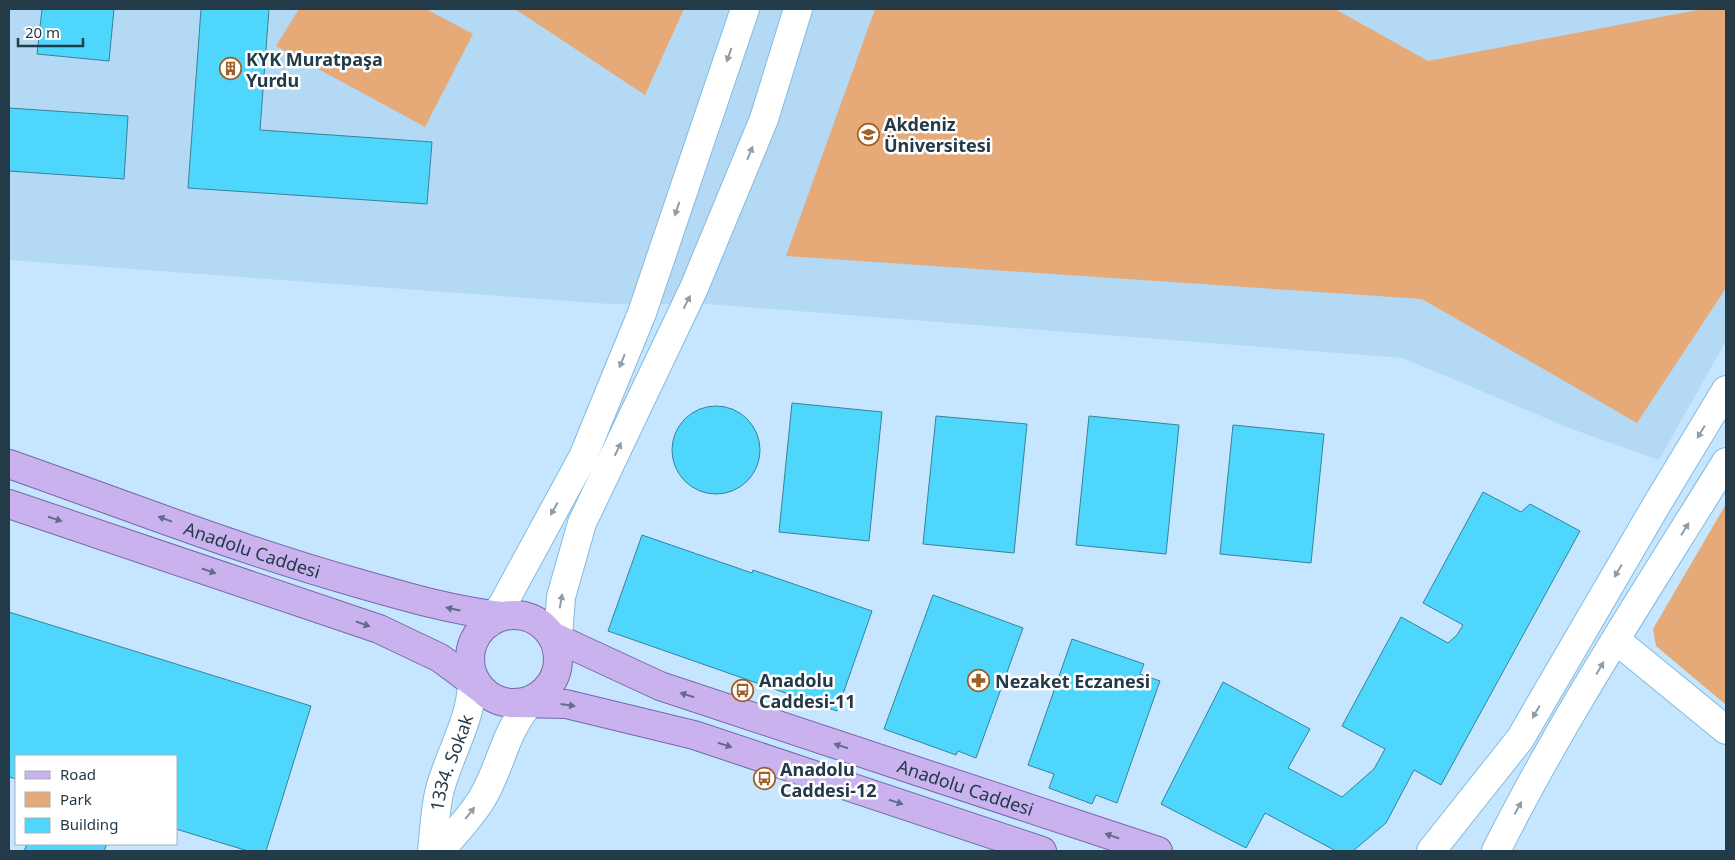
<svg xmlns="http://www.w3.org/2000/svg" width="1735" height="860" viewBox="0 0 1735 860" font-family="'Noto Sans',sans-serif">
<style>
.built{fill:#b4d9f4}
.green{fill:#e6aa79}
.building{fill:#4fd6fc;stroke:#388298}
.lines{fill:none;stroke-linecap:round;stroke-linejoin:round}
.minor-casing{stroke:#83bae0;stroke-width:30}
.major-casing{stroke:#7867ac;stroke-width:30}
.minor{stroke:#fff;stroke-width:28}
.major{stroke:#c9b2ed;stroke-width:28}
.oneway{fill:#919ca4}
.oneway2{fill:#656a8b}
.labels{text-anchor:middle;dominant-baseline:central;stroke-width:5;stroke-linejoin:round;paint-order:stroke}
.poi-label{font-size:18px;font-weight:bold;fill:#233a49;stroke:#fff;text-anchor:start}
.street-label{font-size:18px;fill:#233a49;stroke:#fff}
</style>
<rect width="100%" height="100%" fill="#c5e6fe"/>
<path class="built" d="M9 9H1726V341L1659 460 1569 428 1403 358 706 304H610L9 260Z"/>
<path class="green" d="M299 9H426L473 34 425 127 276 46Z
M515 9H684L645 95Z
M875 9H1335L1428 61 1703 9H1726V288L1637 423 1422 299 786 256Z
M1726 504V705L1656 646 1653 629Z"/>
<path class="building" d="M42 9H114L109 61 37 54Z
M201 9H269L260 130 432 142 427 204 188 188Z
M9 108 128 116 124 179 9 171Z
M792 403 882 412 869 541 779 532Z
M672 450a44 44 0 1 1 88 0a44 44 0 1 1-88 0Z
M936 416 1027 424 1014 553 923 544Z
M1089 416 1179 425 1166 554 1076 545Z
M1233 425 1324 434 1311 563 1220 554Z
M1483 492 1521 512 1530 504 1580 531 1441 785 1414 770 1386 823 1353 851H1336L1265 813 1246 848 1161 804 1223 682 1310 729 1288 768 1342 797 1374 769 1385 749 1342 726 1401 617 1448 643 1457 635 1463 625 1423 603Z
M642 535 752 573 753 570 872 611 837 711 608 631Z
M933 595 1023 628 976 758 958 751 956 755 884 729Z
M9 612 311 706 266 851H248L176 829V756H16V779L9 777Z
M1072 639 1144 664 1140 674 1160 681 1117 803 1096 795 1092 804 1049 788 1054 774 1028 765Z
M27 844H107L104 851H24Z"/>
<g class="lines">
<defs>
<g id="minor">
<path d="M489 623 503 604 583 457 642 313 745 9"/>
<path d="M1616 640 1726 730"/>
<path d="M557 649 561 597 582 523 694 288 764 119 798 9"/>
<path id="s1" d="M432 851C434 832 435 812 439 793 449 752 474 718 472 675"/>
<path d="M440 851C454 834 472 816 483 797 503 762 504 731 533 699"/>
<path d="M1431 851 1520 739 1657 504 1726 390"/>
<path d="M1496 851C1563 717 1647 590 1726 462"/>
</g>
<g id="major">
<path id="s2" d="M9 464C123 504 237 549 354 582 403 596 450 610 501 616"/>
<path d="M9 504 379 629 440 658 479 687"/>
<circle cx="514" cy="659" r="44"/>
<path id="s3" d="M552 636 660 686 1158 851"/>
<path d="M519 703 566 704 694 735 1042 851"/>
</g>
</defs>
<use href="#minor" class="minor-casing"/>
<use href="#major" class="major-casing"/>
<use href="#minor" class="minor"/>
<use href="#major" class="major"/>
</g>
<defs><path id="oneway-solid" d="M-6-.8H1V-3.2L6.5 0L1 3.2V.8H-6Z" transform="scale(1.25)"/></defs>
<g class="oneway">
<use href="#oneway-solid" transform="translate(729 55) rotate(109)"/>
<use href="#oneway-solid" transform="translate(750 153) rotate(-68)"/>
<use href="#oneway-solid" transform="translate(677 209) rotate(109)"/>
<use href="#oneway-solid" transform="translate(687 302) rotate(-63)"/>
<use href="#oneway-solid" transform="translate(622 361) rotate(112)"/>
<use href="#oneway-solid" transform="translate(1701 432) rotate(121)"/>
<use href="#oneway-solid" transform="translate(618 449) rotate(-64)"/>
<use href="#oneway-solid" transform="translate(554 509) rotate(119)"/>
<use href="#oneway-solid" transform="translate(1685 529) rotate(-58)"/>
<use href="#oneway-solid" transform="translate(1618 571) rotate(120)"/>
<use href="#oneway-solid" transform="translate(561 601) rotate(-80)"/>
<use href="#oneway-solid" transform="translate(1600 668) rotate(-60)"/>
<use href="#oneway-solid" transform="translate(1536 712) rotate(120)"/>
<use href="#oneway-solid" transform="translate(1518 808) rotate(-61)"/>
<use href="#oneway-solid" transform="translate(470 813) rotate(-52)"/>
</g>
<g class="oneway2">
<use href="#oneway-solid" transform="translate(55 519) rotate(18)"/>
<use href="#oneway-solid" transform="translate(165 519) rotate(-160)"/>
<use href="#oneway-solid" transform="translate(209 571) rotate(19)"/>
<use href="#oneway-solid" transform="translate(453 609) rotate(-168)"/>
<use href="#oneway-solid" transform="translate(363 624) rotate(19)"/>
<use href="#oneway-solid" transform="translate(687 695) rotate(-162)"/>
<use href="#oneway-solid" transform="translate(568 705) rotate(8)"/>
<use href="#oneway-solid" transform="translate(725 745) rotate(18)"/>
<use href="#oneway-solid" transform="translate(841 746) rotate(-162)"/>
<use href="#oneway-solid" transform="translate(896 802) rotate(18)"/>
<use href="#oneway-solid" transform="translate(1112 836) rotate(-161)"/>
</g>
<defs>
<symbol id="building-ring" viewBox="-11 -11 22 22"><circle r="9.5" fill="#fff" stroke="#9e6026" stroke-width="1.5"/><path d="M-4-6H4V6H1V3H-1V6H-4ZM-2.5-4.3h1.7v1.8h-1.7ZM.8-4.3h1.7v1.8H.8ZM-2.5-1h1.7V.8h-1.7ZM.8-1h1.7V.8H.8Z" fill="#9e6026"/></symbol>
<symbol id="university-ring" viewBox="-11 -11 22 22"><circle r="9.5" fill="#fff" stroke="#9e6026" stroke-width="1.5"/><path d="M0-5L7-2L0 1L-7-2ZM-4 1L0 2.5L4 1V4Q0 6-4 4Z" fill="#9e6026"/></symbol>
<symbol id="pharmacy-ring" viewBox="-11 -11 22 22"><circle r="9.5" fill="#fff" stroke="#9e6026" stroke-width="1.5"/><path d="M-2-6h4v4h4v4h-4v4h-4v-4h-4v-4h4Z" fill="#9e6026"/></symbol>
<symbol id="bus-ring" viewBox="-11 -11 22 22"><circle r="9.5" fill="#fff" stroke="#9e6026" stroke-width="1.5"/><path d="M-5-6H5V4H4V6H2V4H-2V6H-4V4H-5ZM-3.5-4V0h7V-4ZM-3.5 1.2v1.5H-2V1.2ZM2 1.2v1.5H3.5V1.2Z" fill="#9e6026"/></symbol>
</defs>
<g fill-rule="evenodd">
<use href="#building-ring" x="218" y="56" width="25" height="25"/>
<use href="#university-ring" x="856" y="122" width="25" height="25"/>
<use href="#pharmacy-ring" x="966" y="668" width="25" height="25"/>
<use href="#bus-ring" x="730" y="678" width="25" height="25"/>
<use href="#bus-ring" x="752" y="766" width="25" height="25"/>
</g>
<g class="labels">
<g class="poi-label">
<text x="246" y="59">KYK Muratpaşa<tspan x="246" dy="21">Yurdu</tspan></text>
<text x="884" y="124">Akdeniz<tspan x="884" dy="21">Üniversitesi</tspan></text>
<text x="759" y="680">Anadolu<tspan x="759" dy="21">Caddesi-11</tspan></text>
<text x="995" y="681">Nezaket Eczanesi</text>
<text x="780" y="769">Anadolu<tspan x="780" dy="21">Caddesi-12</tspan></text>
</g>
<g class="street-label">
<text stroke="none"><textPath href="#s2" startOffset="258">Anadolu Caddesi</textPath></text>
<text stroke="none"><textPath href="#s1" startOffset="91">1334. Sokak</textPath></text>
<text stroke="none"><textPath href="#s3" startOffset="441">Anadolu Caddesi</textPath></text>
</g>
</g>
<rect width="1735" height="860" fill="none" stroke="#233a49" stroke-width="20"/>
<rect x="15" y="755" width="162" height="90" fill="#ffffff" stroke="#a7b0b6"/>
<rect x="25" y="771" width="25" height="8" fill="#c9b2ed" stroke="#a7b0b6"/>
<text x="60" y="780" font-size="15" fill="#233a49">Road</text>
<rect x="25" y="792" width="25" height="15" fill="#e6aa79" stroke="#a7b0b6"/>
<text x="60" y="805" font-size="15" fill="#233a49">Park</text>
<rect x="25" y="818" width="25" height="15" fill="#4fd6fc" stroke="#a7b0b6"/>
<text x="60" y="830" font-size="15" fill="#233a49">Building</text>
<path d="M18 38v8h65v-8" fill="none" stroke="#233a49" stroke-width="2.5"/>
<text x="25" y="38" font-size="15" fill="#233a49" stroke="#ffffff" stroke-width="4" paint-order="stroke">20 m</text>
</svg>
